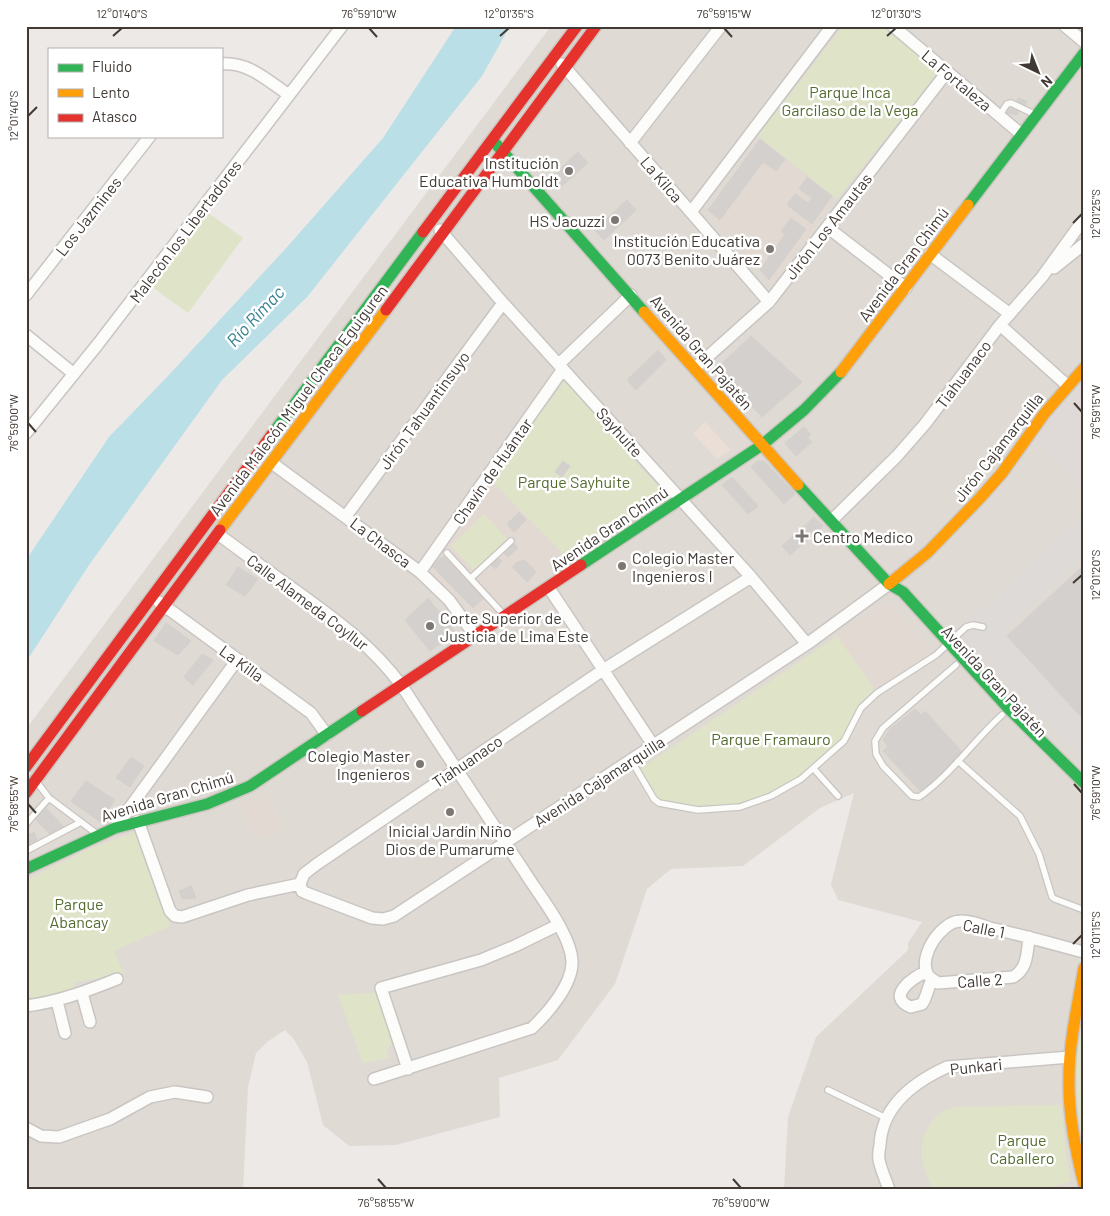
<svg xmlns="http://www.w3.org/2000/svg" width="1110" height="1216" viewBox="0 0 1110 1216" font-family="Barlow,sans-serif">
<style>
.residential{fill:#e0dad4}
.commercial{fill:#ebded7}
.industrial{fill:#dfdad7}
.education{fill:#e2dad2}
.green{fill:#dfe4c8}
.parking{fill:#dddad7}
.water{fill:#badfe7}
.building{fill:#d4d0cd;stroke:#d4d0cc}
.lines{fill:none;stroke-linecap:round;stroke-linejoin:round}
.lane-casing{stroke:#c9c5c2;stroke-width:8}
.street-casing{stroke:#c9c5c2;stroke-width:14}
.fast-casing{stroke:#ccc6c0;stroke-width:14}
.slow-casing{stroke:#ccc6c0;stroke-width:14}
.jam-casing{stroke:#ccc6c0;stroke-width:14}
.lane{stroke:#fcfcfb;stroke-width:5.5}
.street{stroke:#fcfcfb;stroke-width:11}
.fast{stroke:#30b455;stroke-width:11}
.slow{stroke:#ff9f0a;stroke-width:11}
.jam{stroke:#e5322d;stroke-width:11}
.ticks{fill:none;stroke:#413934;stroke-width:2}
.poi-dot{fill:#7d7772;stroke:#fff;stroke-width:2}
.labels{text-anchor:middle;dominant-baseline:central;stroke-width:5;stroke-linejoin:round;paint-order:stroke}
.street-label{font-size:16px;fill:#413934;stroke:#fff}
.park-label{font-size:16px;fill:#536b2e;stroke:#fff}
.poi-label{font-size:16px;fill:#413934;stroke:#fff;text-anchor:end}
.water-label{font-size:18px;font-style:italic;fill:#358092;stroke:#fff}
.neatline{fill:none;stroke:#413934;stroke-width:2}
.ticks-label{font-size:12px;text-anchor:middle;fill:#413934}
</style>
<rect width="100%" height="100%" fill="#ece9e6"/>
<path class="residential" d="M551 26H1084V1190H784L788 1117 816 1037 908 950V943L922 922 838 900 831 884 854 793 820 808 743 866 671 869 647 889 615 984 558 1060 499 1078 500 1117 396 1145 349 1146 323 1125 307 1062 293 1038 285 1030 267 1042 256 1053 248 1087 243 1190H26V780L31 773 26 765V729Z"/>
<path class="commercial" d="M705 422 731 450 717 459 693 434Z"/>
<path class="industrial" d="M1084 381V492L1030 435Z"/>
<path class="education" d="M759 138 835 197 773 286 707 211Z
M493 483 569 560 478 623 464 605 428 569Z
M887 601 934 653 876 692 837 636Z
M263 792 284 827 257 840 240 805Z"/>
<path class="green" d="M843 26H886L940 70 837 199 758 136Z
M207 212 243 238 188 313 152 287Z
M565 381 667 497 569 560 491 480Z
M484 514 507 539 474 571 451 546Z
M837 636 876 692 868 698 844 739 801 777 773 791 735 806 700 809 659 801 640 769Z
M136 832 170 926 114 951 124 974 74 982 75 989 26 1000V880L93 847Z
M380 992 397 1041 386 1048 389 1058 363 1063 338 995Z
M1084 1016V1162L1078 1107 1076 1063Z
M1061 1105 1066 1155 1071 1181 1042 1190H932C929 1180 924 1169 922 1159 919 1142 928 1120 944 1111 947 1109 952 1108 956 1107Z"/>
<path class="parking" d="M1084 514V557L1001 632 1084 720V760L959 631Z"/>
<path class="water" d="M456 26H510L482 76 307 297 222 380 89 565 26 662V560L109 437 167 377 288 246 383 138Z"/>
<path class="building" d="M1018 98 1027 101 1026 105 1016 102Z
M1008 108 1019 109 1018 115 1007 113Z
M760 139 785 159 776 171 763 162 720 220 708 210Z
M578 152 588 163 559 189 549 179Z
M807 177 832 196 812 224 787 205 795 194 808 203 812 198 799 189Z
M627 200 636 210 604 240 594 230Z
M791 218 806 229 769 280 760 270 785 234 781 231Z
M751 336 802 382 762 417 715 370Z
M658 350 666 360 636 390 627 380Z
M804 427 811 435 808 438 812 442 796 456 785 443Z
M563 461 570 466 562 477 555 472Z
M757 461H764L786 484 775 494 751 467Z
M732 477 758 506 748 514 722 485Z
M786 484 795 494 784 504 775 494Z
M519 512 526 520 514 532 507 524Z
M814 517 823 526 790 555 782 546Z
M513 542 518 548 508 557 503 552Z
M443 556 484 598 473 608 432 566Z
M497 557 502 561 495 569 490 564Z
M525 560 536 572 527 582 512 567 517 562Z
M1084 565V720L1007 636Z
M238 567 258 579 245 596 226 585Z
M428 598 456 633 430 651 405 620Z
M166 623 191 641 178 655 154 641Z
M202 654 213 660 193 685 184 677Z
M915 709 921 715 925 711 963 753 922 793 883 751 888 746 883 740 890 729Z
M131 757 144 766 130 787 116 778Z
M86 781 115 800 100 822 71 801Z
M44 806 66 829 52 836 33 817Z
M34 832 38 841 26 846V836Z
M191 886 196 898 182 899 179 891Z"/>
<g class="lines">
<defs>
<path id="lane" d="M999 116 1007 104 1011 103 1034 114
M447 553 505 616
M471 578 511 541
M956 665 883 728 875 741 876 754 883 766 912 796 919 797C950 776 974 740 1002 715
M631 760 654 799 659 803 698 810 740 807 771 796 801 779 844 741 861 708 877 693 936 655 966 627 973 625 983 627
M958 761 1020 816 1039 854 1052 897 1055 899 1084 910
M814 769 838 796
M36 781 49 798 97 834
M26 824 49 798
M26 851 81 822
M828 1090 886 1118"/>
<path id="street" d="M893 26 1021 134
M1065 26 1084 42
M221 64C248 61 268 81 289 95
M562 64 769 302
M630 143 721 26
M691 212 832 26
M827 227 906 288
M440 230 503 303 751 577 807 644
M930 254 1010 314
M1054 268 1084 244
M26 295 150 136
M1000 325 1068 386
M26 335 74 374
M559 364 631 295
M695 368 769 302 947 72
M26 433 98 344 342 26
M272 463 420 572 449 600 476 637
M346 516 503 303
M832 520 897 456 925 424 1000 325 1042 277 1084 219
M218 534C245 554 272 574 299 593 339 622 372 646 402 686 442 748 483 809 524 871 538 894 571 934 572 961 573 984 548 1013 532 1028L374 1079
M420 572 563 369
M549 588 653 745
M159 602 311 713 327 735
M138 821 170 911 175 916 182 917 248 895 300 884 304 874 317 864 603 670 751 577
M115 828 237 660
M300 884 302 891 306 893 372 918 383 919 394 916 807 644 889 584
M1029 937C1027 952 1028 969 1013 977L938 983C934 980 929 978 927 973 919 955 941 922 960 921 969 920 982 925 990 928 1022 935 1053 944 1084 952
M926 972C913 977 885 997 911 1007L922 1004C927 997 927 989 932 980
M82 993 90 1022
M57 1001 65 1033
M26 1006C58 1002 87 991 117 979
M408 1069 381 988 481 960 515 946 558 925
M26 1128 41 1136 59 1137 110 1119 150 1097 175 1092 207 1097
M889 1190C886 1180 881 1170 879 1160 878 1155 879 1150 880 1145 882 1105 914 1082 947 1067L1070 1057"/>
<path id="fast" d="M496 144 644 312
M968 205 1084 53
M273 433 423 232
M798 485 889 584 903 592 1009 709 1084 783
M581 565 762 445 804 410 841 372
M26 869 115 828 207 804 250 786 362 711"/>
<path id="slow" d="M644 312 798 485
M841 372 968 205
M220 530 386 310
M889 584 928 552 980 498 1002 473 1044 414 1084 368
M1084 968C1078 1004 1069 1041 1069 1078 1068 1114 1075 1149 1084 1184"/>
<path id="jam" d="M423 232 577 26
M386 310 596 26
M362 711 581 565
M26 767 273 433
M26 793 220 530"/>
</defs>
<use href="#lane" class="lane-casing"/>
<use href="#street" class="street-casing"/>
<use href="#fast" class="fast-casing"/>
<use href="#slow" class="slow-casing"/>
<use href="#jam" class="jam-casing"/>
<use href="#lane" class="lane"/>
<use href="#street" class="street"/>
<use href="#fast" class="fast"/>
<use href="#slow" class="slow"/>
<use href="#jam" class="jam"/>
</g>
<path class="ticks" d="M369 28 377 37M724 28 732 37M113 36 122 28M500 36 509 28M887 36 896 28M28 116 37 107M1073 223 1082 214M1074 403 1082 412M28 423 36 432M1073 583 1082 575M1074 784 1082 793M28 804 36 813M1073 944 1082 935M378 1179 386 1188M733 1179 741 1188"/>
<g class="poi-dot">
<circle cx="569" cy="171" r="5"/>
<circle cx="615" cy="220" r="5"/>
<circle cx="770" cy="249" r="5"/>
<path d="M799.5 528.5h5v5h5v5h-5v5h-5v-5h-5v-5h5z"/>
<circle cx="622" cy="566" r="5"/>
<circle cx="430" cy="626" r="5"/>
<circle cx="420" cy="764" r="5"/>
<circle cx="450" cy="812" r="5"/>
</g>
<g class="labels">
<g class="street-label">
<text transform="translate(957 80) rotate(40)">La Fortaleza</text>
<text transform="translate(662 179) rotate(49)">La Kilca</text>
<text transform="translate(88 216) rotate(-52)">Los Jazmines</text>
<text transform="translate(828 226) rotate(-52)">Jirón Los Amautas</text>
<text transform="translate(185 231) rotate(-53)">Malecón los Libertadores</text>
<text transform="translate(903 264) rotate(-53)">Avenida Gran Chimú</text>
<text transform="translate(702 352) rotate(49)">Avenida Gran Pajatén</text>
<text transform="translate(963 374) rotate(-53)">Tiahuanaco</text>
<text transform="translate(298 400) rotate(-53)">Avenida Malecón Miguel Checa Eguiguren</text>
<text transform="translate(424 410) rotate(-54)">Jirón Tahuantinsuyo</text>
<text transform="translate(620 432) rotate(48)">Sayhuite</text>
<text transform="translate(998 447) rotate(-52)">Jirón Cajamarquilla</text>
<text transform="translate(492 471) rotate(-55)">Chavín de Huántar</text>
<text transform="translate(609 528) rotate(-34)">Avenida Gran Chimú</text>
<text transform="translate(381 542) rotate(37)">La Chasca</text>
<text transform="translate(308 602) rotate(37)">Calle Alameda Coyllur</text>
<text transform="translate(242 663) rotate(36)">La Killa</text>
<text transform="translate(995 681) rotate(47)">Avenida Gran Pajatén</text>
<text transform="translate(467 761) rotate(-34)">Tiahuanaco</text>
<text transform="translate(599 781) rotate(-33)">Avenida Cajamarquilla</text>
<text transform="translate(167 796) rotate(-17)">Avenida Gran Chimú</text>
<text transform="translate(984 928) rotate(11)">Calle 1</text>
<text transform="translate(980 980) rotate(-4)">Calle 2</text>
<text transform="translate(976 1066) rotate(-6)">Punkari</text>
</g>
<g class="park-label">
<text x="850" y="91">Parque Inca<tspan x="850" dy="18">Garcilaso de la Vega</tspan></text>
<text x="574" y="481">Parque Sayhuite</text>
<text x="771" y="738">Parque Framauro</text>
<text x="79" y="903">Parque<tspan x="79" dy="18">Abancay</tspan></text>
<text x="1022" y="1139">Parque<tspan x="1022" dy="18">Caballero</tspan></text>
</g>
<g class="poi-label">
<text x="559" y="162">Institución<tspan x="559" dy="18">Educativa Humboldt</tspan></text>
<text x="605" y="220">HS Jacuzzi</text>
<text x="760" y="240">Institución Educativa<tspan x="760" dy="18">0073 Benito Juárez</tspan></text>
<text x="813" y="536" text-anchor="start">Centro Medico</text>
<text x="632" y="557" text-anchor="start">Colegio Master<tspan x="632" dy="18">Ingenieros I</tspan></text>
<text x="440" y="617" text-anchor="start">Corte Superior de<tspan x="440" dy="18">Justicia de Lima Este</tspan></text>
<text x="410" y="755">Colegio Master<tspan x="410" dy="18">Ingenieros</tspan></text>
<text x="450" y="830" text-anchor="middle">Inicial Jardín Niño<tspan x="450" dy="18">Dios de Pumarume</tspan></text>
</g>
<g class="water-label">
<text transform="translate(255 316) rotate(-47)">Río Rímac</text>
</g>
</g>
<rect width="1110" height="1216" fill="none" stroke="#ffffff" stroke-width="55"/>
<rect x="48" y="48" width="175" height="90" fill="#ffffff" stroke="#b3b0ae"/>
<rect x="58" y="64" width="25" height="8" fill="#30b455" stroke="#b3b0ae"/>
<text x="92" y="72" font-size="15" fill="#413934">Fluido</text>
<rect x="58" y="89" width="25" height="8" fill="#ff9f0a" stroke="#b3b0ae"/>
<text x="92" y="98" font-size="15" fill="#413934">Lento</text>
<rect x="58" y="114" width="25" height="8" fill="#e5322d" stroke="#b3b0ae"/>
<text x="92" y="122" font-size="15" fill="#413934">Atasco</text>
<g transform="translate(1038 72) rotate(137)" stroke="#ffffff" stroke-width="4" paint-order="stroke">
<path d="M0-4L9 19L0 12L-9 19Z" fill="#413934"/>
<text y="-8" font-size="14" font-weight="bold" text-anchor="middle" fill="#413934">N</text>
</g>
<rect x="28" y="28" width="1054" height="1160" class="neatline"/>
<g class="ticks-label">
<text x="122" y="18">12°01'40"S</text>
<text x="369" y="18">76°59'10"W</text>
<text x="509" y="18">12°01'35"S</text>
<text x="724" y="18">76°59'15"W</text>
<text x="896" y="18">12°01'30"S</text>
<text transform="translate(14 116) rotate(-90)" y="4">12°01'40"S</text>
<text transform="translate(1096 214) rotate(-90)" y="4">12°01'25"S</text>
<text transform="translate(1096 412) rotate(-90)" y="4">76°59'15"W</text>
<text transform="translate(14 423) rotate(-90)" y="4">76°59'00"W</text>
<text transform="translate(1096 575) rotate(-90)" y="4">12°01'20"S</text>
<text transform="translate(1096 793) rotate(-90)" y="4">76°59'10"W</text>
<text transform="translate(14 804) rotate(-90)" y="4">76°58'55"W</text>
<text transform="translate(1096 935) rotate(-90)" y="4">12°01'15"S</text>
<text x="386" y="1207">76°58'55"W</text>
<text x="741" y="1207">76°59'00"W</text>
</g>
</svg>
